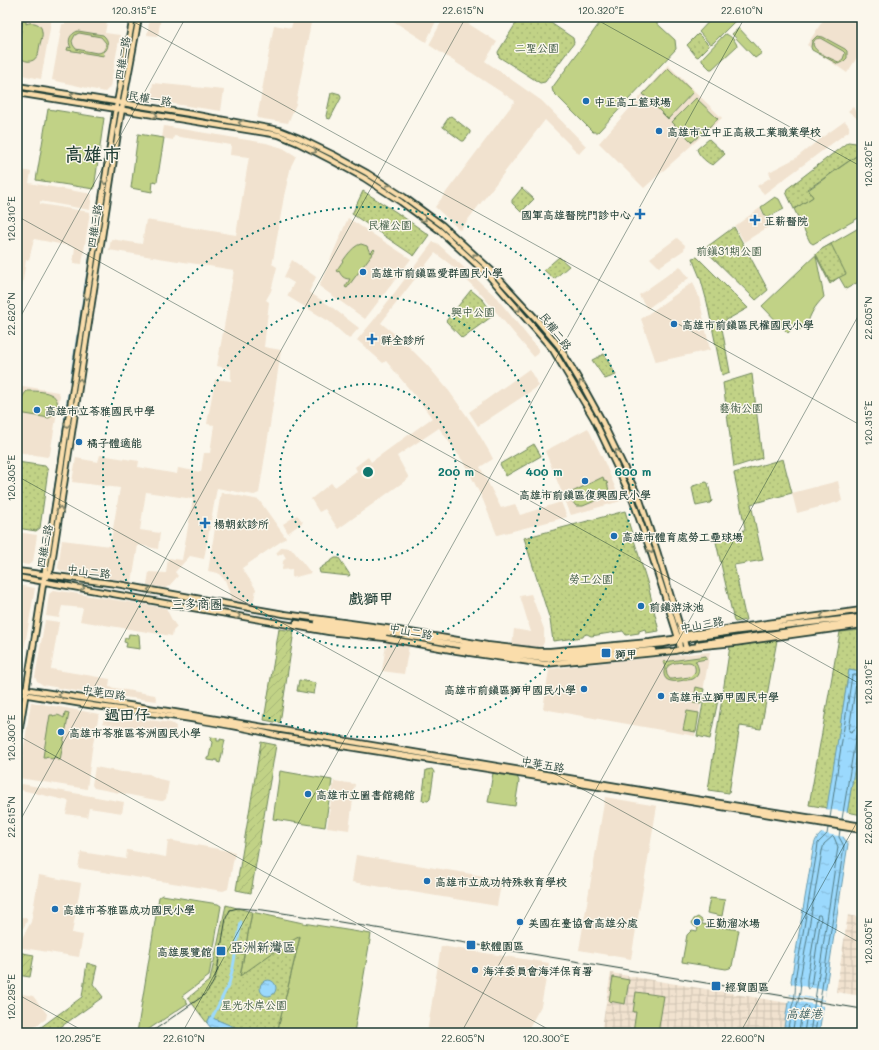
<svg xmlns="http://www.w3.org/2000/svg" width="879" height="1050" viewBox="0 0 879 1050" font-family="Mali,'LXGW WenKai TC',sans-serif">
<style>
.built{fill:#f1e2cf}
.industrial{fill:url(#industrial-grid)}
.grass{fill:#c1d286;stroke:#70885d;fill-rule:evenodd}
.park{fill:url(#park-dots);stroke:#70885d}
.garden{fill:url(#garden-furrows);stroke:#70885d}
.water{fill:url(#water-ripples);stroke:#699bad}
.pier{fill:#fbf7ec}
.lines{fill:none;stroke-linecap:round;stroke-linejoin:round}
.shore{stroke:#517b84;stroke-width:1}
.stream{stroke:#699bad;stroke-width:1}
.canal{stroke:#9bd9fd;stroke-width:3}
.major-casing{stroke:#1f3d34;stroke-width:8}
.major{stroke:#faddab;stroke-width:4.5}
.tram{stroke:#1f3d34;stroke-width:1}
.oneway{stroke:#82856a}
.ticks{fill:none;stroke:#1f3d34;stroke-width:1;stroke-opacity:0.45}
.ring{fill:none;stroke:#0f766e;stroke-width:2;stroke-dasharray:2 4}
.poi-dot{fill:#1f6fb2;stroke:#fbf7ec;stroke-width:1.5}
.labels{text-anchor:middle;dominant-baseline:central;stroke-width:3;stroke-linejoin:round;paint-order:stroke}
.park-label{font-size:11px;fill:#3f5b44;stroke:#fbf7ec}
.street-label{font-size:11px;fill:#1f3d34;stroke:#fbf7ec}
.poi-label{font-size:11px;font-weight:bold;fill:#1f3d34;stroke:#fbf7ec;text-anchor:start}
.water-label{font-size:12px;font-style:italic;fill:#385c5c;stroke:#fbf7ec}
.quarter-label{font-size:13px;fill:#1f3d34;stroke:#fbf7ec}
.district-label{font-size:15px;font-weight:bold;fill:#1f3d34;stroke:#fbf7ec}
.town-label{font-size:19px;font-weight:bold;fill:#1f3d34;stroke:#fbf7ec}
.centre{fill:#0f766e;stroke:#fbf7ec;stroke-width:2}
.ring-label{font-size:12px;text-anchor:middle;font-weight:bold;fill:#0f766e;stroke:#fbf7ec;stroke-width:3;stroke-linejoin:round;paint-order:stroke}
.neatline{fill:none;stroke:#1f3d34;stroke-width:1.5}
.ticks-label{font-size:10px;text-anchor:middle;fill:#1f3d34}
</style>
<defs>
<pattern id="industrial-grid" width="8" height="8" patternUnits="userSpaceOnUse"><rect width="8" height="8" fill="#f1e2cf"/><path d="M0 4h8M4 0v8" fill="none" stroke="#cec3b2"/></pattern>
<pattern id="park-dots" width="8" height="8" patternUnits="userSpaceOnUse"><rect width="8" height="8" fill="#c1d286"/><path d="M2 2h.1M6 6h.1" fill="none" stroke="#a5b574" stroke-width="1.8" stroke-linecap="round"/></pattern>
<pattern id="garden-furrows" width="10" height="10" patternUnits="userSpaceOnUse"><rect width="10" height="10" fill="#c1d286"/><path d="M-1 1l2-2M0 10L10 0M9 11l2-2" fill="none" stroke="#a5b574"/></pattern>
<pattern id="water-ripples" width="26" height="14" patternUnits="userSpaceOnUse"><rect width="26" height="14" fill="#9bd9fd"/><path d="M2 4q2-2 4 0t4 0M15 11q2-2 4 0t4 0" fill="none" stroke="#85bbd9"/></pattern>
</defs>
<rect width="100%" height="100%" fill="#fbf7ec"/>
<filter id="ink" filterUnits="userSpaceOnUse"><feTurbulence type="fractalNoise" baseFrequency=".025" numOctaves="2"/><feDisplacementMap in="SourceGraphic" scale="8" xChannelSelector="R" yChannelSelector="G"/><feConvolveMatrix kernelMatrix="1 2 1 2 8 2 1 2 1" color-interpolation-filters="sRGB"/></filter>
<g filter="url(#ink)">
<path class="built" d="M17 17H52L41 79 17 74Z
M66 17H80L107 22 105 33 120 35 110 87 105 92 52 80 62 24H65Z
M150 17H161L158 36 147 35Z
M294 17H312L296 104 288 123 257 118 274 25 291 28Z
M387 17H438L426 42Z
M444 17H458L497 42 485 61 542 101 586 146 579 154 545 120 460 230 435 207 515 101 429 45Z
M825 17H862V50L847 73 807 45Z
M668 65 722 118 644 188 599 143Z
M153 83 224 90 221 111 154 101 151 99Z
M853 107 856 112 862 108V121L859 120 848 111Z
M845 121 849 126V131L764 194 757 186 771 177 769 172 796 158 820 139Z
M164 126 266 143 283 148 296 156 291 166 284 196 273 261 272 264 277 267 271 291 266 300 269 302 264 347 281 350 270 425 259 493 254 495 217 488 204 559 190 556 175 572 178 576 169 586 165 588 147 585 149 572 166 573 168 558 182 560 193 499 146 492 140 530 160 533 158 549 138 545 132 582 61 571 58 568 62 540 110 546 120 488 72 482 76 458 98 462 100 455 139 461 138 467 177 474 178 468 201 472 204 453H210L214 425 207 424 215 379 231 381V369L217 366 234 270 109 250 111 239 142 244 146 220 236 235 249 157 230 155 231 145 174 136 173 140 162 138Z
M17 169 31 172 29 183 92 194 90 210 40 201V204L90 212 82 264 73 263 75 247 34 239 29 260H26L17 320 18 181Z
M760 208 770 226 744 242 735 226Z
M348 218 411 259 365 319 319 286Z
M677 238 685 245 684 250 659 267 650 258Z
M433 242 437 243 495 296 539 350 538 354 534 357 481 294 451 265 435 253 381 323 401 339 427 365 449 391 474 426 489 451 493 459 480 467 501 508 515 504 520 515 561 502 567 517 497 535 483 500 465 464 439 428 397 456 409 478 338 529 325 509 319 512 311 499 331 483 335 487 357 471 355 467 368 457 371 462 432 418 420 402 386 361 383 363 357 340 373 321Z
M292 260 316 277 309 292 329 305 359 328 349 339 330 322 287 296 294 283 284 277Z
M680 266 689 278 647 309 639 295Z
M693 282 699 297 710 350 656 362 641 319Z
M529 369 539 386 478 426 469 412Z
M17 385 58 392 60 395 50 454 47 457 17 452Z
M588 428 604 461 621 501 571 515 545 451Z
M838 481 842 501 797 513 792 493Z
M221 492 259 500 286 538 242 568 256 589 253 605 231 602 230 594 225 580 218 573 208 571Z
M297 515 303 522 288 533 283 524Z
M17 532 37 535 33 562 28 565 17 563Z
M282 547 291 548 311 573 292 578V569L282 570 283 561 286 558 283 553 278 556 276 553Z
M17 585 35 588 21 667 17 666V618L20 600 17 599Z
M54 590 166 608 172 620 177 627 173 631 172 636 80 621 83 608 62 606 59 618 46 616 49 594Z
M531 594 544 629V642L541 649 512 646 514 629 531 632 520 596Z
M45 620 59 622 51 669 110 679 109 687 155 695 157 701 82 692 43 685 37 681 35 677Z
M389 642 409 646 404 674 382 671 386 644Z
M710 652 695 736 543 709 549 669 625 660Z
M31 702 99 714 92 749 87 789 19 778Z
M107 714 171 723 176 726 175 736 103 723 104 717Z
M95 767 122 772 149 774 159 779 169 781 166 799 163 801H161L94 788 92 785Z
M334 781 355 784 349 830 327 827Z
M22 784 85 795 124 802 122 813 89 808 87 817 66 814 69 801 17 789 19 785Z
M605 797 657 806 631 959 579 950Z
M168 840 235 852 228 889 223 891 78 868 81 852 126 859 127 850 166 857Z
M356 855 502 879 497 906 352 882Z
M39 875 81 883 72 933 83 935 79 957 17 947 31 922Z
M17 916 27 918V921L17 940Z
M441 946 549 963 541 1006 526 1033H427Z
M17 993 33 996 47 1014 46 1019 26 1033H17Z"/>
<path class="industrial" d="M848 915 862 918V996L836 992Z
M611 973 788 1003 783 1033H601Z"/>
<path class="grass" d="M604 17H650L675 40 676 49 598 132H593L553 92 552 88Z
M713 17H739L713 43 710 44 699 32Z
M23 20 26 21V24C32 21 42 23 42 32 43 35 41 40 40 44 39 48 39 53 37 56 33 64 23 62 19 56L18 58 17 57V52Z
M739 28 762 53 755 58 732 34Z
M78 31 103 35C109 40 110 48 103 53L104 54V56L67 50 68 47 71 48C67 40 70 34 78 31ZM79 33 101 37 106 43C106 49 103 53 97 53L76 49 73 45 72 41 75 35Z
M725 34C730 35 736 41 737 46L712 69H710L702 61V58Z
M817 36 823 37 845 49 847 51V58L844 61 838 64 812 50 811 47 812 41ZM820 38 843 51 845 53 843 59 839 62 836 61C830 58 809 50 814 41 816 38 817 39 820 38Z
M668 68 693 92 668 119 643 94Z
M696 98 718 119 692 142 672 122Z
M48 109 104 118 94 189 36 180Z
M138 134 164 138 157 182 153 181 152 192 131 188Z
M862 152V216L813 244 810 242 794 209 813 197 808 190Z
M775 197 779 199 784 209 766 218 761 207Z
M862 226V280L846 289 839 277 830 284 816 256 824 297C814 307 811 313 806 327L798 330 794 327 788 333 762 306 822 249Z
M361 244 367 246 370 253 374 249 375 250 347 288 345 287 350 279C344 279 341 276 339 271L338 272 336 271C342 263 351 246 361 244Z
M27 391C34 391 44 391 50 394 62 399 58 412 49 418L19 413 20 409H23C19 402 22 396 27 391Z
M603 477 604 481 607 482 609 491 607 496 583 506H576L572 501 571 496 567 498 566 495Z
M129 634 139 635 140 649 126 647 127 643 124 642 125 638H128Z
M706 656 707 659 695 661C699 666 701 675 693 679 690 680 686 680 684 680 680 681 675 682 671 681 662 680 663 670 666 664H664L663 662ZM688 662C694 662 696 667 695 672L690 677 672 679H670L667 675 666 669C670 661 680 663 688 662Z
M696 687 704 689 701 704 693 703Z
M687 711 699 713 696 732 683 730Z
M65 712 69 713 60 760H57V757L51 759 47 756 46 757H43L50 715H53V716C58 714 60 716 64 718Z
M211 737 217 738V741H220V739L225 740 220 763 217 762V760H215V761L207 760V758L209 757 212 742 210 740Z
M280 771 332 780 325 827 273 819Z
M493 773 517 776 519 781 515 806 488 802Z
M162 895 218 904 221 906 209 976 182 996 188 1003 143 1033H137L159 897Z
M710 898 725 900 722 916 707 913Z
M252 912 303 923 371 934 354 1033H277L300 937 278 949 240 977Z
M698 917 702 920V924L739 930 732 966 730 968 726 969 682 962 687 935 692 930 697 931 698 928 694 926 692 923 694 919Z
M613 977 629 980 625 1004 609 1001Z
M636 992 664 996 658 1033H633L636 1012H633Z"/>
<path class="park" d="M520 17H542L573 38 574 43 545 82 540 83 499 57 498 52Z
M698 34 709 45V46L698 57 696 56 687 45Z
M333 92 340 94 341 98 330 119 327 118 326 116 331 93Z
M451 116 470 131V133L464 141H462L443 127V126L449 117Z
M709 139 725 154 713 165C708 164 698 155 697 149Z
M848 142 856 143 862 152 808 189 813 197 794 209 786 192 787 189Z
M522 188 534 199 521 212 512 203V200Z
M363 191 396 212 429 235 414 256 352 214Z
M734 227 768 290 756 300 704 249Z
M831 244 846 274 830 282 816 254 822 249Z
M559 257 569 266 554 279 544 270Z
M697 257 748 308 721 323 730 372 722 375 707 302 701 280 692 258Z
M471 290 483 300 494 315 462 338 446 321Z
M604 354 616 375 605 379 592 360Z
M752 374 762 458 734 467 723 383Z
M534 444 541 456 506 476 500 464Z
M783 459 792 493 751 504 763 560 734 565 746 620 735 622 734 621 716 542 718 540 741 535 745 528 734 473Z
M17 462 45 466 48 470 40 528 36 531 17 528Z
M706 482 708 483 712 501 710 503 696 506 692 488 693 486Z
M625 511 648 585 659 631 646 633 645 629 639 631V633L626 635 623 631 591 636 587 634 584 635 583 637 553 641 550 620 524 538Z
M335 558H339L350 575 349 576 320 573 319 569Z
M862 630V660L860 672 849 670 828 808 809 805 840 632Z
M777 640 761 729 740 726 729 793 708 790 730 646Z
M299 680 316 683 314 694 297 691Z
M704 698 718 700 710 739 697 736Z
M862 724V815L847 812Z
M432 769 434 772 430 799 428 801 422 800 426 770Z
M226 905 252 912 240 976 278 949 300 936 277 1033H247L210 1017 207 1023 188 998 210 980Z
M87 963 97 966 93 984 103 997 52 1033H33L82 997Z"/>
<path class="garden" d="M279 629 294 631 280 723 264 720Z
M261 742 276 745 251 893 236 890Z
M17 952 34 955 30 977 17 975Z"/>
<path class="water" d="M862 660V724L843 837 848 844 819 1033H783L788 1003 789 1002 792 984 791 981 813 850C815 840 816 838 823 832L849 670 860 672Z
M260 988a8 8 0 1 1 16 0a8 8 0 1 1-16 0Z
M210 1017 249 1033H215L207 1023Z"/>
<path class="pier" d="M825 809 849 812 845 837 820 833 822 831Z
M790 984 826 990 825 1000 789 994Z
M788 995 824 1001V1006L788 1000Z"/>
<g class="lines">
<path class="shore" d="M862 680 858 681 856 682 849 731 851 732 857 727 862 726
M830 818 852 676 854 675H862
M842 819 856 735 858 732 862 731
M818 915H820L821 917 811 987 808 989 807 987V980Z
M787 1033 792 1006C795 999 796 988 795 980L817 851 818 843 827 834 828 828
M792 1033C794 1025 795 1017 796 1010 798 1000 802 990 800 980L822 851 824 844 833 836 834 837 838 847 810 1033
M799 1033 802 1010 804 1006 806 1005 808 1007 804 1033
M815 1033 844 846 839 837 840 830"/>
<path class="stream" d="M88 265 93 237
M79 323 87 272
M70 382 77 335
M59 459 68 394
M48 531 57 471"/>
<path class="canal" d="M212 1018 229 984 233 967 241 922"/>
<defs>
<path id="major" d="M17 86 197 115 279 130 299 138 334 155 367 173 404 197 442 225 492 271 538 321 559 346 584 388 600 417 640 500 657 551 684 640 686 649
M17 93 279 135 298 143 331 160 364 178 401 202 439 230 488 275 553 350 594 419 633 501 651 553 675 628 679 641 680 650
M17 571 117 584 284 614 386 628 487 645 538 651H550L650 642 673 639 689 634 704 632 862 610
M17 577 329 632 385 638 457 651 544 664 674 651 692 647 734 643 862 625
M46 577 51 569 120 120 139 17
M317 622 385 632 458 645 544 655 663 644 697 637 738 631 862 617
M296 623 384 635
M698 644 862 621
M462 648 544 659 653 650
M17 688 174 712 646 791 862 826
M17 693C46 698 75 703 104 707 163 715 222 722 279 736L526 775 862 830
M17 746 38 617 115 114 133 17"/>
</defs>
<use href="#major" class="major-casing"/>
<use href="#major" class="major"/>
<path class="tram" d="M150 1033 203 996C210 989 215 981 217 971L226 918 230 910 238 908 263 910 328 920 862 1009"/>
</g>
<defs><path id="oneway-chevron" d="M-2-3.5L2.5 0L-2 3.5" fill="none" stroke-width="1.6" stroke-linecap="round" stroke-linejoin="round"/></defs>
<g class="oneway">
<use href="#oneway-chevron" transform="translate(73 95) rotate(-171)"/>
<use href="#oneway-chevron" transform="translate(155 115) rotate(9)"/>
<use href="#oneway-chevron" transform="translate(241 123) rotate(-169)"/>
<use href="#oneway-chevron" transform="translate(314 151) rotate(27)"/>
<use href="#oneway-chevron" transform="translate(105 182) rotate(99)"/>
<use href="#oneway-chevron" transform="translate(388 187) rotate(-147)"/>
<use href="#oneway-chevron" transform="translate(424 219) rotate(36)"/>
<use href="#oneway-chevron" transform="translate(475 256) rotate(-138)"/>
<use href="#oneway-chevron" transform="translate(87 297) rotate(99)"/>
<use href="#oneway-chevron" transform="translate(518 309) rotate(49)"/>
<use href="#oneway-chevron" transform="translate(80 381) rotate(-81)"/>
<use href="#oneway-chevron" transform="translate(581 383) rotate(-120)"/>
<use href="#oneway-chevron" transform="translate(67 425) rotate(99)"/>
<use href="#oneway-chevron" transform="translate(617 452) rotate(-116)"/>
<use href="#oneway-chevron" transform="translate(60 509) rotate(-81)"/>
<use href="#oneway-chevron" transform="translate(651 551) rotate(71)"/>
<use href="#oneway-chevron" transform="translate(82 588) rotate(9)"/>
<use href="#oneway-chevron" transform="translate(150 590) rotate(-170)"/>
<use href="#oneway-chevron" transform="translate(238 616) rotate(10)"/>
<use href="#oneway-chevron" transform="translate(823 616) rotate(172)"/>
<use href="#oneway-chevron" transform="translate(61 695) rotate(-171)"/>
</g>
</g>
<path class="ticks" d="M125 17 862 426M592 17 862 167M17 216 862 685M17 323 186 17M17 476 862 944M17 735 555 1033M17 826 466 17M17 994 87 1033M182 1033 745 17M461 1033 862 309M740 1033 862 813"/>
<g class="ring">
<circle cx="368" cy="472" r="88"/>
<circle cx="368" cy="472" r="176"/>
<circle cx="368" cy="472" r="265"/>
</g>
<g class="poi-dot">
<circle cx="586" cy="101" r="4"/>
<circle cx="659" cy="131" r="4"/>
<path d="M638 208h4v4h4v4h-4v4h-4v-4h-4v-4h4z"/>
<path d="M753 214h4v4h4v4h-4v4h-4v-4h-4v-4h4z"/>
<circle cx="363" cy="272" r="4"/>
<circle cx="674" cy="324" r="4"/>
<path d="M370 333h4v4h4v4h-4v4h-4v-4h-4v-4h4z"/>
<circle cx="37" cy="410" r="4"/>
<circle cx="79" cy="442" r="4"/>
<circle cx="585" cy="481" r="4"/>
<path d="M203 517h4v4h4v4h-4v4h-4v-4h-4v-4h4z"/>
<circle cx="614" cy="536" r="4"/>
<circle cx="641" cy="606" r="4"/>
<rect x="601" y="648" width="10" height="10" rx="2"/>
<circle cx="584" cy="689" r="4"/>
<circle cx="661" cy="696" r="4"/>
<circle cx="61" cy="732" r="4"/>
<circle cx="308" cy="794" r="4"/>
<circle cx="427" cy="881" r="4"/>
<circle cx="55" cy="909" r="4"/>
<circle cx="520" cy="922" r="4"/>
<circle cx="697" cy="922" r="4"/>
<rect x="466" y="940" width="10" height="10" rx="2"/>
<rect x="216" y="946" width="10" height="10" rx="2"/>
<circle cx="475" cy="970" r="4"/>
<rect x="711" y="981" width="10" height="10" rx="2"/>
</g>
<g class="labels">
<g class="park-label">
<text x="537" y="47">二聖公園</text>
<text x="390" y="224">民權公園</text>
<text x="729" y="250">前鎮31期公園</text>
<text x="473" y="311">興中公園</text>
<text x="741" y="407">藝術公園</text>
<text x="591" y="578">勞工公園</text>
<text x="254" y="1004">星光水岸公園</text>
</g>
<g class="street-label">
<text transform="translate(122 58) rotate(-80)">四維二路</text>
<text transform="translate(150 98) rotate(9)">民權一路</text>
<text transform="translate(94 226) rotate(-81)">四維三路</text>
<text transform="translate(556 331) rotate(52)">民權二路</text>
<text transform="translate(44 546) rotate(-79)">四維三路</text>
<text transform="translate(89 571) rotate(7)">中山二路</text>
<text transform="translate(702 624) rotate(-10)">中山三路</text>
<text transform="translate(411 631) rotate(10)">中山二路</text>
<text transform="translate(104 692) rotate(9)">中華四路</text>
<text transform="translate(543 764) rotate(10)">中華五路</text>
</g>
<g class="poi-label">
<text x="594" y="101">中正高工籃球場</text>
<text x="667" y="131">高雄市立中正高級工業職業學校</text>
<text x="631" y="214" text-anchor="end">國軍高雄醫院門診中心</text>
<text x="764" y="220">正薪醫院</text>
<text x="371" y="272">高雄市前鎮區愛群國民小學</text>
<text x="682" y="324">高雄市前鎮區民權國民小學</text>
<text x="381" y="339">祥全診所</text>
<text x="45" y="410">高雄市立苓雅國民中學</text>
<text x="87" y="442">橘子體適能</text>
<text x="585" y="494" text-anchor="middle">高雄市前鎮區復興國民小學</text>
<text x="214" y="523">楊朝欽診所</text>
<text x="622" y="536">高雄市體育處勞工壘球場</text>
<text x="649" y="606">前鎮游泳池</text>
<text x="615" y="653">獅甲</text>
<text x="576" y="689" text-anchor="end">高雄市前鎮區獅甲國民小學</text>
<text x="669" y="696">高雄市立獅甲國民中學</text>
<text x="69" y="732">高雄市苓雅區苓洲國民小學</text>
<text x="316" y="794">高雄市立圖書館總館</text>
<text x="435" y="881">高雄市立成功特殊教育學校</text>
<text x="63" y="909">高雄市苓雅區成功國民小學</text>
<text x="528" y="922">美國在臺協會高雄分處</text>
<text x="705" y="922">正勤溜冰場</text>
<text x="480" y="945">軟體園區</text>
<text x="212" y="951" text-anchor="end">高雄展覽館</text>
<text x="483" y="970">海洋委員會海洋保育署</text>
<text x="725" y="986">經貿園區</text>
</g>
<g class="water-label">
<text x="804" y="1013">高雄港</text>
</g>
<g class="quarter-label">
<text x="197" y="603">三多商圈</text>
<text x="263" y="946">亞洲新灣區</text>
</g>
<g class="district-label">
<text x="371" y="598">戲獅甲</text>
<text x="127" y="714">過田仔</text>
</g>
<g class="town-label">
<text x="93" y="153">高雄市</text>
</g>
</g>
<circle cx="368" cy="472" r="6" class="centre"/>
<g class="ring-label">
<text x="456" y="476">200 m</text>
<text x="544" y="476">400 m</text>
<text x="633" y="476">600 m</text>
</g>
<rect width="879" height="1050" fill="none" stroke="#fbf7ec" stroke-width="44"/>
<rect x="22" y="22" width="835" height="1006" class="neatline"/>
<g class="ticks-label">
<text x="134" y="14">120.315°E</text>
<text x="463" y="14">22.615°N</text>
<text x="601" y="14">120.320°E</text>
<text x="742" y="14">22.610°N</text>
<text transform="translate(868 164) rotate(-90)" y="4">120.320°E</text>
<text transform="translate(11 219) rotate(-90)" y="4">120.310°E</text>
<text transform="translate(11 314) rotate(-90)" y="4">22.620°N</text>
<text transform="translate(868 318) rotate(-90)" y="4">22.605°N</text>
<text transform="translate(868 423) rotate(-90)" y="4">120.315°E</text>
<text transform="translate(11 478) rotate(-90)" y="4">120.305°E</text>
<text transform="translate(868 682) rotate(-90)" y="4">120.310°E</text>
<text transform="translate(11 738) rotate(-90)" y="4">120.300°E</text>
<text transform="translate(11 817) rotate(-90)" y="4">22.615°N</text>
<text transform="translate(868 822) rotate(-90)" y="4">22.600°N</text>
<text transform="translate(868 941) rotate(-90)" y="4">120.305°E</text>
<text transform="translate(11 997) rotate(-90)" y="4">120.295°E</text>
<text x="78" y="1042">120.295°E</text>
<text x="184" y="1042">22.610°N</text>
<text x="463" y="1042">22.605°N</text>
<text x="546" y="1042">120.300°E</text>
<text x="743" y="1042">22.600°N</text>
</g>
</svg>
